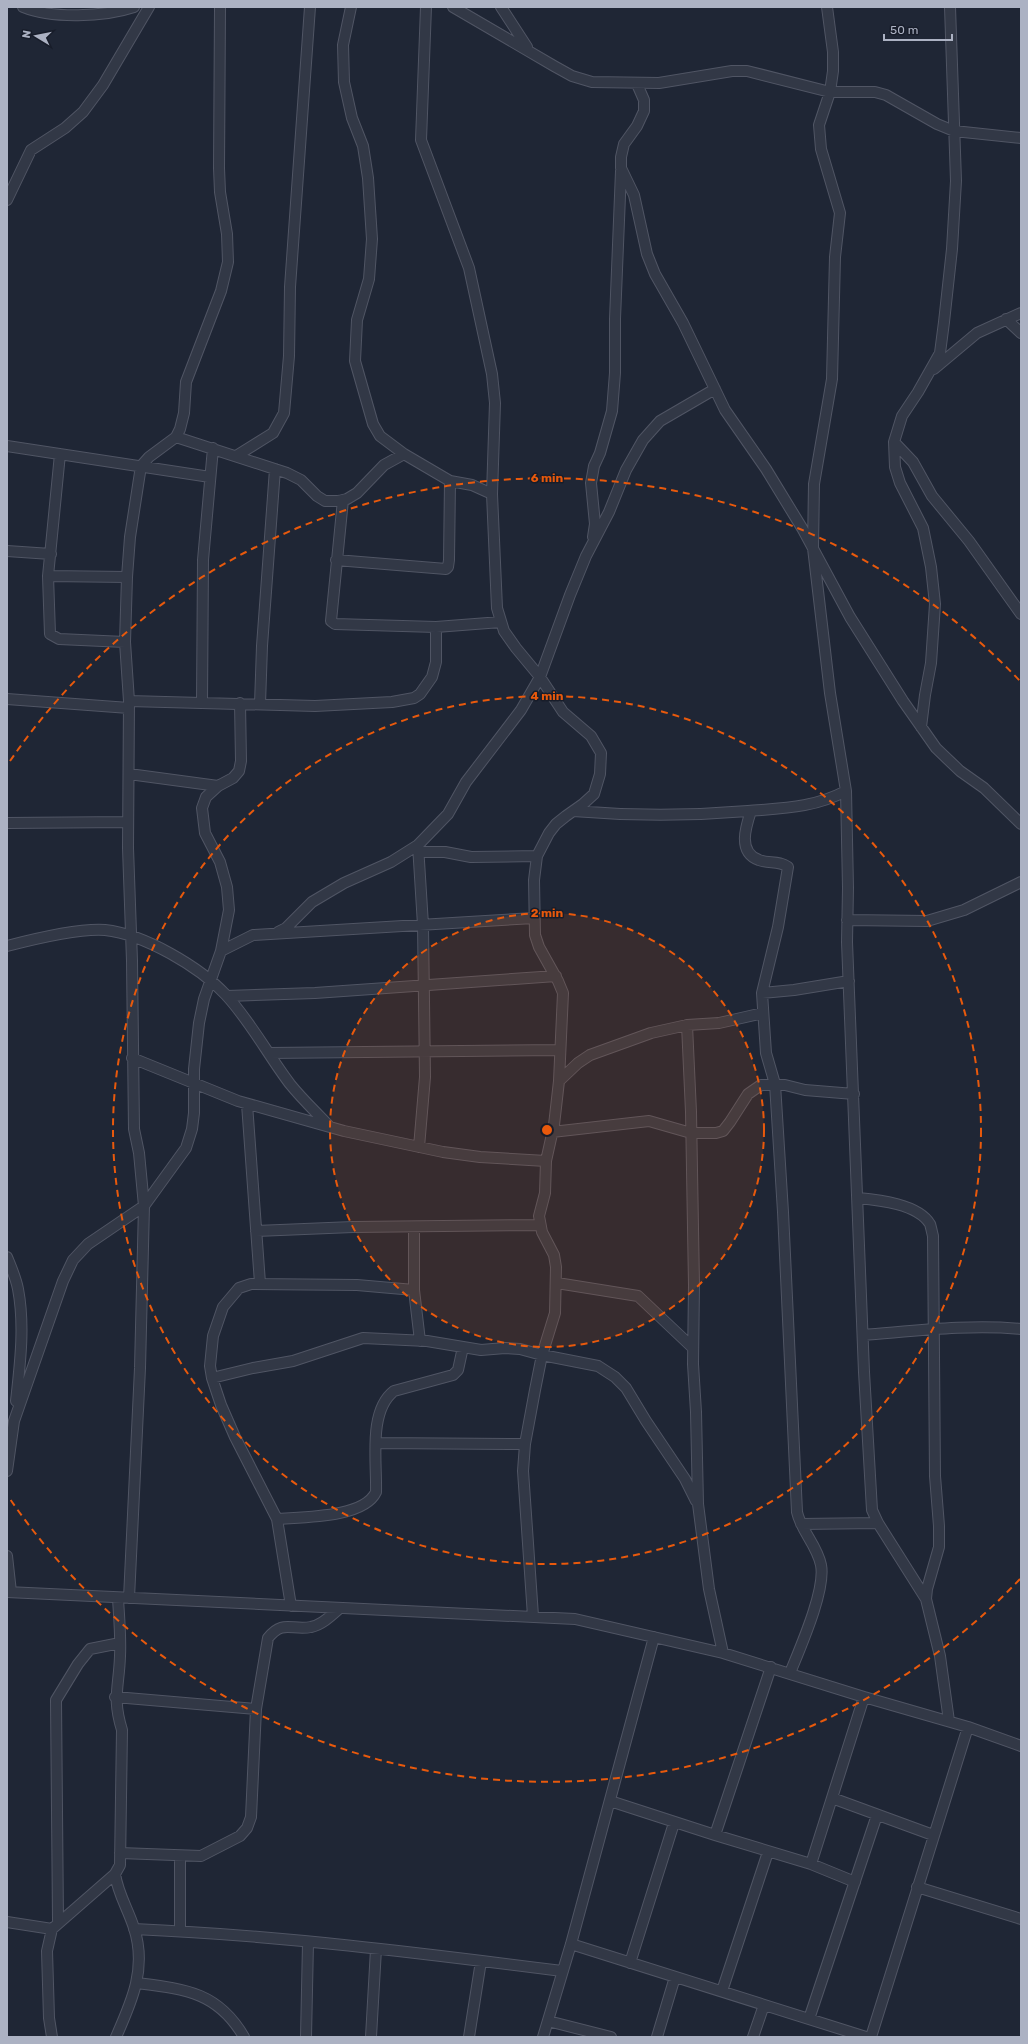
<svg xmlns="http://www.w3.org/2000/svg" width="1028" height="2044" viewBox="0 0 1028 2044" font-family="Rubik,sans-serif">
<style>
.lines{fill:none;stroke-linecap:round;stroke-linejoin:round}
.minor-casing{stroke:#505564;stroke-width:12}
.minor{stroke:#323846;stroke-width:10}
.ring{fill:none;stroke:#e8590c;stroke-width:2;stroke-dasharray:7 5}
.centre{fill:#e8590c;stroke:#181d2a;stroke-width:2}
.ring-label{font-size:12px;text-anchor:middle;font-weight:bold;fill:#e8590c;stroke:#181d2a;stroke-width:3;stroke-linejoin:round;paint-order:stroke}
</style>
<rect width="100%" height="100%" fill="#1f2635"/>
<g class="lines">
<defs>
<path id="minor" d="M23 7C52 19 104 17 134 7
M351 7 343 45 344 82 352 118 363 146 368 178 372 239 369 279 357 320 355 361 373 424 380 436 404 454 450 481 472 485 492 494
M426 7 421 140 469 268 492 374 495 403 492 494 497 608 504 631 516 648 540 677 563 712 591 736 601 753 600 774 594 794 583 804 566 816 556 824 549 833 537 856 534 880 535 935 539 947 558 981 563 993 559 1081 554 1125 546 1161 545 1193 539 1216 542 1232 554 1255 556 1267 555 1313 542 1355 535 1390 525 1444 523 1471 533 1616
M453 7 554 66 572 76 592 82 659 83 732 71H747L830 92H875L886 95 937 124 954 131 1021 138
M501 7 527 47
M827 7 833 52V71L830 92 819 125 821 149 840 213 835 257 832 379 814 484 813 548 830 693 846 791 848 888 847 942 864 1372 872 1510 878 1523 926 1599 940 1656 949 1721
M637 84 644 100V111L637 126 624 144 621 157V168L634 195 647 254 655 274 683 323 725 410 766 469 802 528 850 617 903 701 936 748 960 771 984 788 1021 824
M7 200 31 150 65 128 83 112 103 85 149 7
M1006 319 1021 333
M934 369 977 333 1021 313
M176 437 287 473 301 480 317 496 325 501H338L347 499 357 493 384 465 404 454
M894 442 913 462 932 496 969 541 1021 614
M7 446 210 477
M60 454 48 576 50 634 59 639 125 642
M236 456 273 433 284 413 289 356 290 287 310 7
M343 500 331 621 335 624 436 627 501 622
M593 537 595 524 591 483 594 466 600 453 612 411 615 373V319L621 171
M7 551 51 554
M336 560 446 569 448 567 449 560 450 481
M48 576 127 577
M7 699 129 708
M129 701 315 706 392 702 414 698 420 694 432 677 436 662V627
M202 702 203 560 213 448
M260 704 262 646 275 469
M921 727 925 695 931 663 935 604 931 567 923 528 900 483 895 467 894 442 902 416 918 392 940 353 944 322 952 249 956 181 950 7
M129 774 218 786
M573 811C632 816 689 816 748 811 784 808 813 808 846 791
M751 811C746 826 737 852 759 860 769 864 779 860 788 867L778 927 762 993 766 1053 775 1084 783 1212 797 1512C801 1531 817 1545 821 1565 826 1590 800 1648 790 1673
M7 823 128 822
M418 845 423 925 425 1077 419 1147
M419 852H445L471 857 537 856
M847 920 927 921 964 910 1021 882
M278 932 286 928 312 902 344 883 391 862 418 845 448 814 466 782 521 710 540 677 570 595 586 556 609 512 626 470 643 440 660 421 715 389
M7 946C34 939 78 928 105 930 144 934 200 967 226 995 251 1022 268 1055 290 1084 302 1099 316 1112 329 1126
M221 951 253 935 534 918
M762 993 794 990 849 981
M227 996 315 993 556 976
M687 1025 691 1112 694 1285 693 1364 696 1412 698 1504 709 1589 723 1653
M269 1053 560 1050
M132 1058 238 1101 344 1131 443 1152 480 1157 546 1161
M559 1081 578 1063 590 1055 651 1033 687 1025 719 1023 763 1013
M247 1104 260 1283
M552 1132 649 1121 691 1133H716L723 1131 730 1122 748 1094 761 1085H785L805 1090 854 1094
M858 1198C879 1200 918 1204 930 1224 931 1227 932 1232 933 1236L935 1476 939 1526V1547L927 1589 926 1599
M414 1227V1290L420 1341
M256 1231 353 1227 540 1225
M7 1257C11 1267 16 1278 18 1289 25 1326 20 1364 16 1401
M557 1283 638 1296 693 1348
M863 1335C915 1331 969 1324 1021 1329
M212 1378 253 1368 293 1361 363 1338 427 1341 481 1350 505 1348 520 1349 542 1355 598 1366 615 1377 626 1388 646 1421 685 1479 696 1501
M376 1443 525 1444
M7 1471 14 1421 63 1281 73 1260 88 1244 144 1206 186 1148 192 1129 194 1113V1069L199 1023 204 999 221 951 229 910 227 887 220 862 205 833 202 808 206 797 218 786 233 778 239 771 241 761 240 703
M277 1519C303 1517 364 1518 376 1492 377 1462 368 1411 394 1391L453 1375 458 1370 463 1347
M801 1524 878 1523
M7 1556 11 1592
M7 1592 575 1619 723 1653 864 1697 968 1727 1021 1746
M129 1598 140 1368 144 1206 139 1153 134 1129 132 961 128 848 129 701 125 642 127 577 130 537 141 466 149 457 176 437 180 429 184 413 186 382 221 291 228 262 227 234 220 192 219 168 220 7
M291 1606 277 1519 235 1437 221 1405 212 1378 210 1366 213 1336 223 1307 239 1288 251 1284 357 1285 414 1290
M115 1697 256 1709
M832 1798 933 1835
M610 1801 715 1835 811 1864 855 1882
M715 1835 771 1667
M120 1853 201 1856 240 1836 247 1828 251 1817 256 1709 268 1638C283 1619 292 1631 311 1627 322 1625 332 1615 340 1608
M180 1856V1931
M811 1864 864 1697
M115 1874C118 1894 128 1909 134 1928 147 1968 132 2001 116 2037
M917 1887 1021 1919
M58 1921 56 1700 78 1664 90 1649 120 1643
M7 1922 52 1929
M134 1929C277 1935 420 1953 562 1971
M571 1944 866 2037
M630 1963 674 1823
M137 1983C185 1989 218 1992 244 2037
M722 1991 768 1852
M809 2019 877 1815
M548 2021 611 2037
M52 2037 49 2018 47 1951 52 1929 115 1874 120 1865 122 1730C112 1698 119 1687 120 1656 121 1637 119 1617 118 1598
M306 2037 308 1943
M371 2037 376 1949
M469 2037 481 1961
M543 2037 571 1944 654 1637
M657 2037 675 1977
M753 2037 764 2005
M871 2037 968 1727"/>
</defs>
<use href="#minor" class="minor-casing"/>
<use href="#minor" class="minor"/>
</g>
<circle cx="547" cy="1130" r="217" fill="#e8590c" fill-opacity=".12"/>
<g class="ring">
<circle cx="547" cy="1130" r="217"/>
<circle cx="547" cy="1130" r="434"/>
<path d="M1020 1579A652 652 0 0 1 10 1499M10 761A652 652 0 0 1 1020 681"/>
</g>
<circle cx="547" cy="1130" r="6" class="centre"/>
<g class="ring-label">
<text x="547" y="482">6 min</text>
<text x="547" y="700">4 min</text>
<text x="547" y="917">2 min</text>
</g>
<rect width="1028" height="2044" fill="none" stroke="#acb2c3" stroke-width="16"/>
<g transform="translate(36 36) rotate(280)" stroke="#181d2a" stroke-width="3" paint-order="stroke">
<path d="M0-3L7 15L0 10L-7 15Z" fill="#acb2c3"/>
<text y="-6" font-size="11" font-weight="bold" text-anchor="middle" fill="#acb2c3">N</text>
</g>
<path d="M884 34v6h68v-6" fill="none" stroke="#acb2c3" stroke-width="2"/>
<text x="890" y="34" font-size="12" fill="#acb2c3" stroke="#181d2a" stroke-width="3" paint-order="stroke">50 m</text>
</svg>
